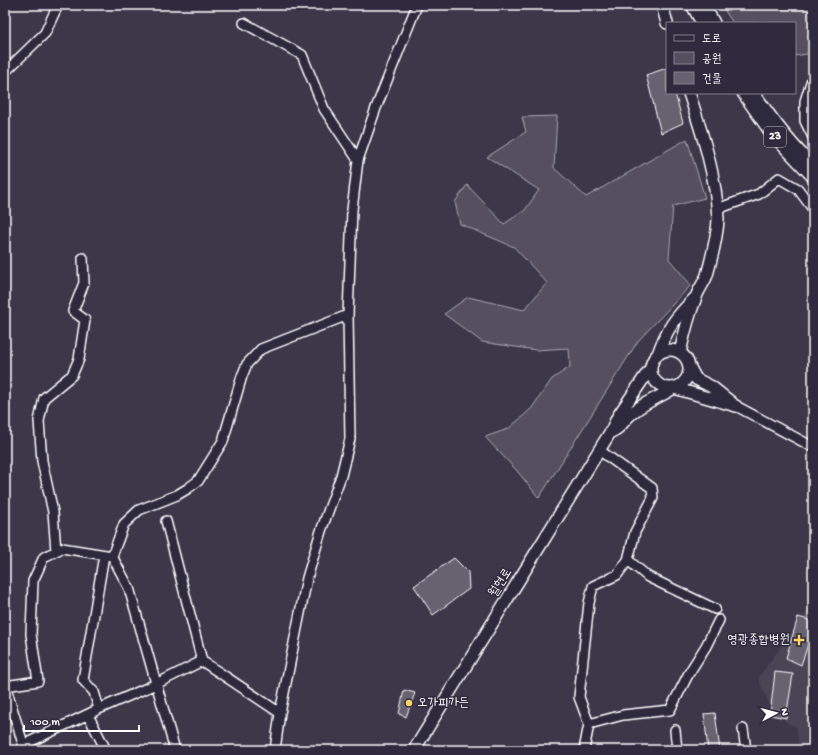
<svg xmlns="http://www.w3.org/2000/svg" width="818" height="755" viewBox="0 0 818 755" font-family="'Gochi Hand','Poor Story',sans-serif">
<style>
.built{fill:#494455}
.green{fill:#555060;stroke:#aaa8b0}
.building{fill:#666270;stroke:#fff}
.lines{fill:none;stroke-linecap:round;stroke-linejoin:round}
.minor-casing{stroke:#fff;stroke-width:12}
.major-casing{stroke:#fff;stroke-width:14}
.minor{stroke:#2f2a3d;stroke-width:9}
.major{stroke:#2f2a3d;stroke-width:11}
.poi-dot{fill:#ffd166;stroke:#2f2a3d;stroke-width:1.5}
.labels{text-anchor:middle;dominant-baseline:central;stroke-width:3;stroke-linejoin:round;paint-order:stroke}
.shield{fill:#2f2a3d;stroke:#c1bfc5;stroke-width:1}
.shield-label{font-size:12px;font-weight:bold;fill:#fff}
.street-label{font-size:13px;fill:#fff;stroke:#2f2a3d}
.poi-label{font-size:13px;fill:#fff;stroke:#2f2a3d;text-anchor:end}
</style>
<rect width="100%" height="100%" fill="#3c3749"/>
<filter id="ink" filterUnits="userSpaceOnUse"><feTurbulence type="fractalNoise" baseFrequency=".025" numOctaves="2"/><feDisplacementMap in="SourceGraphic" scale="8" xChannelSelector="R" yChannelSelector="G"/><feConvolveMatrix kernelMatrix="1 2 1 2 8 2 1 2 1" color-interpolation-filters="sRGB"/></filter>
<g filter="url(#ink)">
<path class="built" d="M813 603V750H798L797 727 787 723 768 702 758 678Z"/>
<path class="green" d="M721 5H813V53L795 56V23H733Z
M557 116 554 168 586 197 687 139 705 198 673 206 669 259 691 285 638 341 539 498 518 472 485 437 508 429 531 409 552 379 570 367 569 348 536 350 482 342 444 314 468 297 524 310 547 283 514 247 460 224 455 202 467 185 504 224 525 210 539 190 487 157 526 132 522 117Z"/>
<path class="building" d="M667 68V93H675L683 123 661 133 646 75Z
M454 558 468 572 469 589 433 615 414 586Z
M798 617 813 621V630L801 665 786 658Z
M813 647V670L809 669Z
M775 672 793 674 786 718 770 715Z
M404 690 415 693 406 717 399 714Z
M715 713 720 750H708L704 714Z"/>
<g class="lines">
<defs>
<path id="minor" d="M244 23 302 55 324 109 358 160
M5 72 45 33 58 5
M813 76 805 101V121L813 137
M717 209 759 194 779 178 798 189 813 209
M736 406 813 447
M166 521 202 661
M56 551 53 512 42 461 39 421 44 398 72 375 79 359 85 320 73 311 84 283 83 258
M628 560 648 577 715 609
M5 685 25 750
M5 686 38 681 31 634 33 581 44 557 62 548 112 556
M99 709 94 692 83 680 104 555
M88 715 106 750
M589 724 623 715 670 710 689 673 706 646 719 620
M743 729 746 750
M675 730 677 750
M23 745 99 709 156 684 202 661 280 713
M175 750 129 588 112 556 124 524 139 510 177 495 187 489 198 481 223 441 242 376 247 364 261 349 348 315
M275 750 280 713 307 578 321 531 341 476 350 439 348 315 352 210 358 160 376 108 417 5
M584 750 589 724 579 697 589 603 593 586 617 575 628 560 635 532 653 498 652 488 599 450"/>
<path id="major" d="M662 5 667 23
M692 5 702 23
M704 5 714 23
M743 93 771 133 813 177
M754 93C771 118 790 144 813 165
M651 369a19 19 0 1 1 38 0a19 19 0 1 1-38 0Z
M680 353C684 334 689 315 696 297 699 289 704 283 707 275 711 261 718 232 718 218 716 175 702 133 689 93
M658 354C667 328 675 318 694 299
M689 366 696 379 712 387 732 403
M613 431C621 428 623 421 629 416 641 403 659 398 674 388L736 406
M414 750 611 431 618 416 650 369"/>
</defs>
<use href="#minor" class="minor-casing"/>
<use href="#major" class="major-casing"/>
<use href="#minor" class="minor"/>
<use href="#major" class="major"/>
</g>
</g>
<g class="poi-dot">
<path d="M797 634h4v4h4v4h-4v4h-4v-4h-4v-4h4z"/>
<circle cx="409" cy="703" r="4"/>
</g>
<g class="labels">
<rect class="shield" x="764" y="127" width="22" height="20" rx="3"/>
<g class="shield-label">
<text x="775" y="137">23</text>
</g>
<g class="street-label">
<text transform="translate(501 583) rotate(-58)">월현로</text>
</g>
<g class="poi-label">
<text x="790" y="640">영광종합병원</text>
<text x="417" y="703" text-anchor="start">오가피가든</text>
</g>
</g>
<rect width="818" height="755" fill="none" stroke="#2f2a3d" stroke-width="20"/>
<rect x="10" y="10" width="798" height="735" fill="none" stroke="#fff" stroke-width="1.5" filter="url(#ink)"/>
<rect x="666" y="22" width="130" height="72" fill="#2f2a3d" stroke="#827f8b"/>
<rect x="674" y="35" width="20" height="6" fill="#2f2a3d" stroke="#827f8b"/>
<text x="702" y="42" font-size="12" fill="#ffffff">도로</text>
<rect x="674" y="52" width="20" height="12" fill="#555060" stroke="#827f8b"/>
<text x="702" y="62" font-size="12" fill="#ffffff">공원</text>
<rect x="674" y="72" width="20" height="12" fill="#666270" stroke="#827f8b"/>
<text x="702" y="82" font-size="12" fill="#ffffff">건물</text>
<g transform="translate(776 713) rotate(83)" stroke="#2f2a3d" stroke-width="3" paint-order="stroke">
<path d="M0-3L7 15L0 10L-7 15Z" fill="#ffffff"/>
<text y="-6" font-size="11" font-weight="bold" text-anchor="middle" fill="#ffffff">N</text>
</g>
<path d="M24 725v6h115v-6" fill="none" stroke="#ffffff" stroke-width="2"/>
<text x="30" y="725" font-size="12" fill="#ffffff" stroke="#2f2a3d" stroke-width="3" paint-order="stroke">100 m</text>
</svg>
